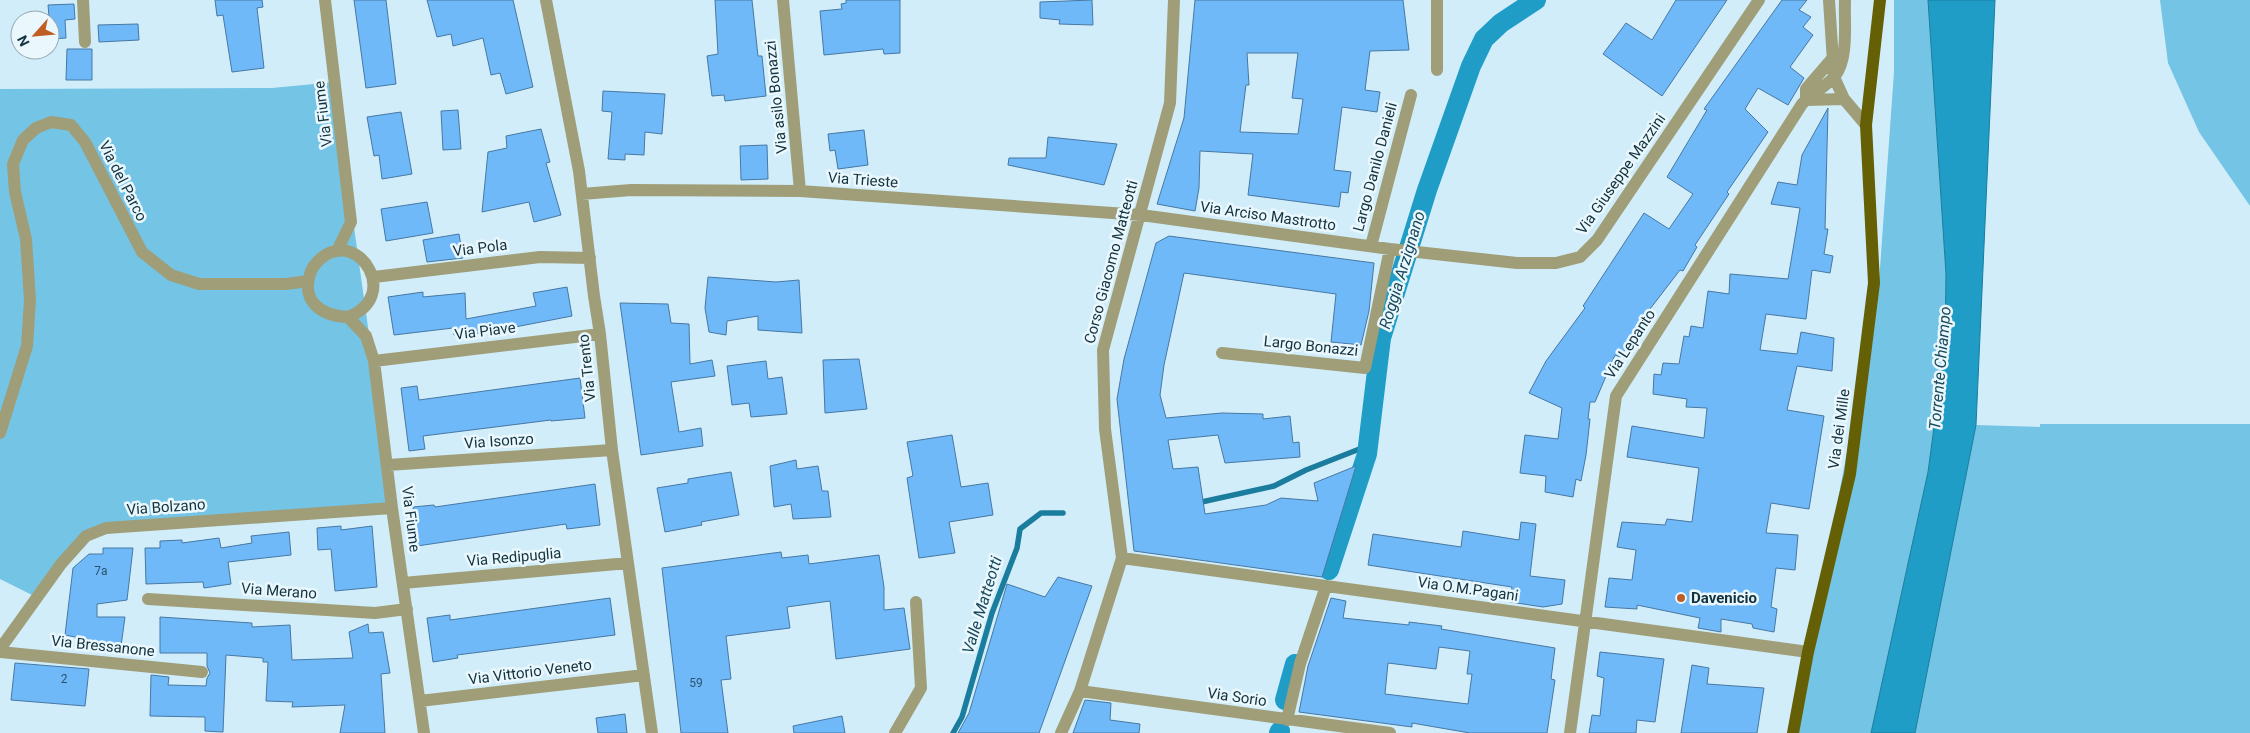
<svg xmlns="http://www.w3.org/2000/svg" width="2250" height="733" viewBox="0 0 2250 733" font-family="Roboto,sans-serif">
<style>
.green{fill:#74c4e5}
.water{fill:#1f9dc6;stroke:#1b7d9d}
.lines{fill:none;stroke-linecap:round;stroke-linejoin:round}
.stream{stroke:#1b7d9d;stroke-width:5.5}
.canal{stroke:#1f9dc6;stroke-width:20}
.building{fill:#70b9f9;stroke:#4678a3;fill-rule:evenodd}
.minor{stroke:#9f9e78;stroke-width:12}
.major{stroke:#656005;stroke-width:12}
.poi-dot{fill:#c05d25;stroke:#eaf8fe;stroke-width:2}
.labels{text-anchor:middle;dominant-baseline:central;stroke-width:5;stroke-linejoin:round;paint-order:stroke}
.number-label{font-size:12px;fill:#2a546d}
.street-label{font-size:15px;fill:#12323e;stroke:#eaf8fe}
.poi-label{font-size:15px;font-weight:bold;fill:#12323e;stroke:#eaf8fe;text-anchor:start}
.water-label{font-size:16px;font-style:italic;fill:#19495b;stroke:#eaf8fe}
</style>
<rect width="100%" height="100%" fill="#d1edfa"/>
<path class="green" d="M1894 0H1928L1946 274 1945 345 1928 472 1871 733H1794L1879 282 1894 72Z
M2160 0H2250V206L2199 132 2168 63Z
M335 82C352 224 375 366 392 508L191 521 86 537 36 597 0 579V89L272 88Z
M2040 424H2250V733H1915L1976 425 2040 427Z"/>
<path class="water" d="M1928 0H1995L1976 425 1915 733H1871L1928 472 1945 345 1946 274Z"/>
<g class="lines">
<path class="stream" d="M1197 503 1274 486 1306 470 1362 448
M953 733 962 717 992 613 1017 548 1020 529 1041 513H1063"/>
<path class="canal" d="M1329 570 1367 454 1381 338 1427 190 1471 66 1484 39 1501 23 1536 0
M1285 700 1295 664
M1279 733 1280 731"/>
</g>
<path class="building" d="M215 0H262L263 7 257 8 264 68 232 72 223 15 217 16Z
M354 0H386L396 84 366 88Z
M427 0H513L533 87 506 94 500 73 491 75 483 38 453 46 451 34 437 37Z
M715 0H752L758 56H762L766 96 725 101 724 95 712 96 707 56 718 54Z
M846 0H900V53L884 54 883 49 824 55 820 11 842 9 841 4 846 3Z
M1092 0 1093 25 1059 24 1060 20 1040 18V2Z
M1195 0H1403L1409 50 1370 51 1365 90 1380 92 1377 112 1342 107 1334 170 1351 172 1348 193 1341 192 1339 207 1248 195 1253 154 1200 151 1199 188 1195 211 1157 204 1184 118ZM1247 53H1298L1292 98 1303 99 1298 134 1240 132 1246 85H1249Z
M1676 0H1727L1662 96 1603 54 1626 23 1652 40Z
M1782 0H1807L1799 10 1811 17 1803 27 1813 35 1790 67 1804 78 1788 105 1758 88 1745 109 1768 132 1727 192 1729 194 1695 245 1697 247 1683 271 1680 270 1640 322 1643 323 1620 357 1615 355 1595 402H1590L1588 419H1590L1586 455 1581 481 1576 479 1573 497 1545 492 1546 476 1520 473 1525 435 1558 439 1562 408 1529 393 1546 361 1585 308 1583 306 1644 213 1669 229 1693 194 1667 177 1707 110 1704 109Z
M74 4 75 19 65 20 66 38 51 39 48 5Z
M138 24 139 40 99 42 98 25Z
M67 49H92V80H66Z
M603 91 665 94 662 134 645 132 644 155 625 154V160L608 159 612 112 602 111Z
M1828 108 1825 229H1828L1824 254 1833 256 1830 273 1812 270 1806 319 1766 314 1760 350 1797 354 1801 332 1834 338 1832 371 1797 366 1787 410 1824 416 1809 509 1771 503 1766 533 1798 535 1795 570 1776 568 1771 607 1777 609 1774 632 1753 628 1752 624 1721 619V632L1698 628 1700 618 1637 605V609L1605 607 1609 578 1632 580 1636 550 1617 547 1622 522 1665 525 1667 519 1692 522 1699 468 1627 457 1632 426 1704 438 1707 408 1686 407 1687 399 1653 394 1654 374 1661 375 1663 363 1679 364 1684 336 1689 337 1691 326 1703 328 1708 291 1729 294 1730 274 1788 279 1800 208 1771 204 1778 182 1797 185 1802 155Z
M458 110 461 149 443 150 441 111Z
M401 112 412 174 382 179 379 155 374 156 367 117Z
M541 129 550 162 546 163 561 215 534 222 529 202 482 212 488 152 507 148 506 136Z
M864 130 868 165 838 169 835 150 830 151 828 134Z
M1048 137 1117 144 1104 185 1008 165 1009 158H1046Z
M767 145 768 179 741 180 740 146Z
M427 202 433 233 386 241 381 209Z
M459 234 463 258 427 262 423 240Z
M1169 236 1374 263 1369 311 1361 345 1331 342 1336 294 1184 273 1164 365 1160 395 1166 418 1222 413 1263 414V419L1290 416 1293 443 1299 442 1300 457 1225 463 1218 435 1168 440 1173 469 1198 467 1205 514 1266 505 1281 498 1318 501 1314 483 1356 466 1322 577 1134 551 1117 399 1124 359 1156 243Z
M708 277 776 282 799 280 802 333 758 330V316L727 321 726 335 709 332 705 308Z
M567 287 572 316 484 333 454 335 453 328 394 335 388 297 423 292V297L465 293 466 319 536 306 533 293Z
M620 303 668 304 671 323 689 324 690 364 712 360 715 376 671 382 679 432 701 428 703 446 641 455Z
M859 359 867 409 825 413 823 360Z
M766 361 768 379 782 377 787 414 751 417 749 403 732 405 727 366Z
M580 378 585 418 551 421V420L423 436 425 449 409 451 401 388 417 386 419 400Z
M952 435 961 487 988 483 993 515 949 522 955 553 919 558 907 478 913 476 907 442Z
M796 460 797 469 818 466 822 491H828L831 517 793 519 791 504 774 507 770 466Z
M731 472 739 515 701 522 702 525 665 532 657 488 688 483V479Z
M595 484 600 525 567 529 566 524 417 546 413 507 434 505 435 507Z
M1521 522 1536 524 1530 576 1565 580 1562 604 1543 607 1510 602 1512 587 1368 565 1373 534 1461 547 1463 531 1519 540Z
M341 526V530L372 526 377 587 335 591 331 549 318 550 317 528Z
M289 532 291 555 228 562 231 584 204 588 203 582 146 584 145 548H160V541L182 540V543L219 538 221 548 252 543 251 536Z
M103 548H133L127 600 97 604V617H125L121 646 65 635 73 568 89 554H103Z
M781 552 782 558 808 555 809 564 879 555 884 587V610L904 608 910 649 836 659 830 601 787 607 790 628 726 636 731 679 721 680 728 733H681L662 568Z
M1058 577 1092 586 1039 733H958L969 713 1007 584 1045 597Z
M610 598 615 635 457 655 458 658 433 662 427 618 450 615V620Z
M1331 598 1346 601 1343 618 1409 625V622L1442 626 1441 629 1555 648 1551 679 1555 680 1547 733H1470L1412 723V727L1299 712 1308 666ZM1439 647 1470 651 1467 674H1472L1468 704 1385 694 1388 663 1436 669Z
M160 617 252 623V627L290 625 292 660 353 658 349 632 368 624 369 633 383 632 390 673 381 674 385 733H340L345 705 292 707 293 702 266 701 268 662H263V658L226 655 223 732 205 731V717L150 716 151 675 169 677 168 685 206 686 207 678 210 673 207 666V653H160Z
M1600 652 1664 659 1655 722 1637 720 1636 733H1589L1592 715 1600 716 1604 678 1597 676Z
M15 663 89 669 85 706 11 700Z
M1692 665 1709 668 1707 684 1764 688 1757 733H1681Z
M1085 700 1111 703 1110 720 1140 724 1139 733H1073Z
M625 714 627 733H598L596 718Z
M842 716 845 733H794L793 726Z"/>
<g class="lines">
<path class="minor" d="M83 0 85 42
M325 0 351 222 337 251
M546 0 579 171 594 296 600 334 612 450 652 733
M783 0 800 191
M1437 0V70
M1829 0 1834 77 1844 99 1866 125
M1806 100V89L1831 60
M1806 100 1844 99
M582 194 631 190 800 191 1141 215 1390 249 1517 263H1556L1580 257 1597 240 1759 0
M1371 246 1411 95
M374 277 540 257 590 258
M348 317C401 297 360 231 324 256 317 261 312 267 310 274 301 303 323 316 348 317L366 336 374 361 392 508 424 733
M1222 353 1365 368 1390 249
M374 361 600 334
M0 433 27 346 30 300 26 239 15 192 13 164 23 140 36 128 51 122 71 125 85 142 142 252 171 275 199 284H286L308 281
M388 465 612 450
M1122 558 1808 652
M403 583 628 563
M148 599 375 613 407 609
M0 649 61 564 86 536 106 528 392 508
M0 652 202 672
M1080 691 1390 733
M420 701 644 675
M1287 720 1300 664 1326 586
M895 733 921 688 916 602
M1061 733 1080 691 1122 558 1105 429 1103 350 1170 103 1174 0
M1570 733 1616 396 1802 104C1812 93 1826 87 1835 76 1849 58 1844 22 1845 0"/>
<path class="major" d="M1793 733 1808 652 1850 474 1874 283 1866 125 1880 0"/>
</g>
<circle class="poi-dot" cx="1681" cy="598" r="5"/>
<g class="labels">
<g class="number-label">
<text x="101" y="571">7a</text>
<text x="64" y="679">2</text>
<text x="696" y="683">59</text>
</g>
<g class="street-label">
<text transform="translate(776 97) rotate(-96)">Via asilo Bonazzi</text>
<text transform="translate(323 114) rotate(-97)">Via Fiume</text>
<text transform="translate(1375 167) rotate(-75)">Largo Danilo Danieli</text>
<text transform="translate(1621 174) rotate(-55)">Via Giuseppe Mazzini</text>
<text transform="translate(863 180) rotate(4)">Via Trieste</text>
<text transform="translate(123 181) rotate(63)">Via del Parco</text>
<text transform="translate(1268 216) rotate(8)">Via Arciso Mastrotto</text>
<text transform="translate(480 248) rotate(-7)">Via Pola</text>
<text transform="translate(1111 262) rotate(-75)">Corso Giacomo Matteotti</text>
<text transform="translate(485 331) rotate(-7)">Via Piave</text>
<text transform="translate(1630 344) rotate(-57)">Via Lepanto</text>
<text transform="translate(1311 346) rotate(6)">Largo Bonazzi</text>
<text transform="translate(587 368) rotate(-96)">Via Trento</text>
<text transform="translate(1839 429) rotate(-82)">Via dei Mille</text>
<text transform="translate(499 441) rotate(-4)">Via Isonzo</text>
<text transform="translate(166 507) rotate(-4)">Via Bolzano</text>
<text transform="translate(411 519) rotate(83)">Via Fiume</text>
<text transform="translate(514 557) rotate(-5)">Via Redipuglia</text>
<text transform="translate(1468 589) rotate(8)">Via O.M.Pagani</text>
<text transform="translate(279 591) rotate(4)">Via Merano</text>
<text transform="translate(103 646) rotate(6)">Via Bressanone</text>
<text transform="translate(530 672) rotate(-7)">Via Vittorio Veneto</text>
<text transform="translate(1237 697) rotate(8)">Via Sorio</text>
</g>
<g class="poi-label">
<text x="1691" y="598">Davenicio</text>
</g>
<g class="water-label">
<text transform="translate(1402 270) rotate(-73)">Roggia Arzignano</text>
<text transform="translate(1940 368) rotate(-85)">Torrente Chiampo</text>
<text transform="translate(982 605) rotate(-73)">Valle Matteotti</text>
</g>
</g>
<g transform="translate(35 35) rotate(243)"><circle r="24" fill="#eaf8fe" stroke="#94a9b1"/>
<path d="M0-4L9 19L0 12L-9 19Z" fill="#c05d25"/>
<text y="-8" font-size="14" font-weight="bold" text-anchor="middle" fill="#12323e">N</text>
</g>
</svg>
